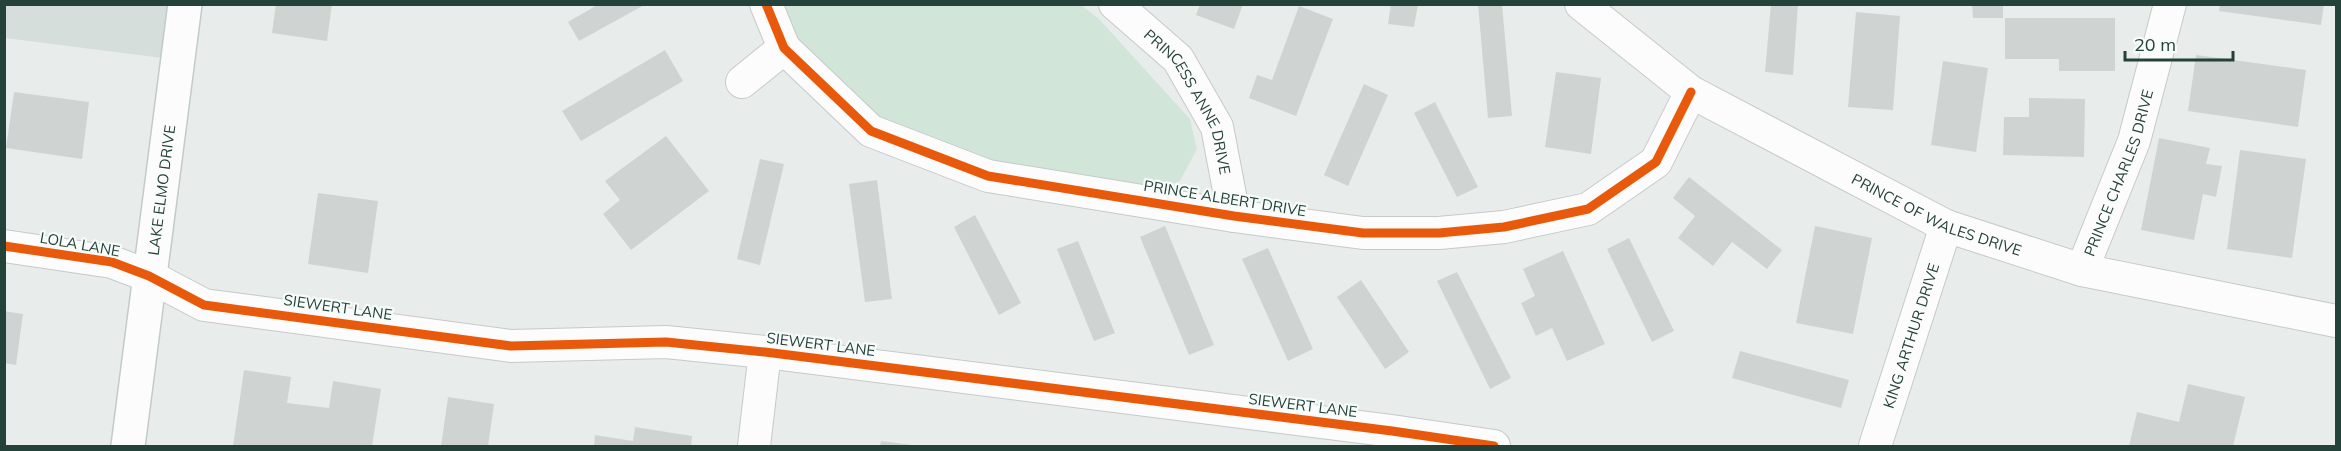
<svg xmlns="http://www.w3.org/2000/svg" width="2341" height="451" viewBox="0 0 2341 451" font-family="Mulish,sans-serif">
<style>
.built{fill:#d6dedb}
.green{fill:#d1e6d8}
.building{fill:#cfd4d2}
.lines{fill:none;stroke-linecap:round;stroke-linejoin:round}
.minor-casing{stroke:#c5cac8;stroke-width:34}
.secondary-casing{stroke:#c3cbc8;stroke-width:36}
.minor{stroke:#fcfcfc;stroke-width:32}
.secondary{stroke:#fcfcfc;stroke-width:33}
.cycleway-casing{stroke:#f7fbf9;stroke-width:13}
.cycleway{stroke:#e8590c;stroke-width:9}
.labels{text-anchor:middle;dominant-baseline:central;stroke-width:4.5;stroke-linejoin:round;paint-order:stroke}
.street-label{font-size:15px;fill:#24423a;stroke:#f7fbf9}
</style>
<rect width="100%" height="100%" fill="#e8edeb"/>
<path class="built" d="M5 5H185L178 60 5 38Z"/>
<path class="green" d="M783 5H1081L1099 19 1190 119 1197 149 1180 181 1159 189 992 164 898 135 851 104 792 34Z"/>
<path class="building" d="M276 4H332L327 41 272 33Z
M599 4H646L579 41 568 22Z
M1200 4H1243L1234 29 1196 15Z
M1391 4H1418L1414 27 1388 24Z
M1478 4H1502L1512 116 1488 118Z
M1771 4H1798L1793 75 1765 72Z
M1972 4H2003V18H1973Z
M2220 4H2324L2321 25 2219 11Z
M1299 6 1333 19 1296 116 1249 98 1257 75 1272 80Z
M1856 12 1900 16 1893 110 1848 107Z
M2005 18H2115V71H2059V59H2005Z
M665 50 683 81 581 141 562 111Z
M2196 55 2306 70 2298 127 2188 111Z
M1943 61 1988 68 1976 152 1931 145Z
M1556 72 1601 78 1591 154 1545 147Z
M1364 84 1388 95 1348 186 1324 175Z
M14 92 89 102 82 159 6 148Z
M2029 98 2085 99 2084 157 2003 155 2004 117H2029Z
M1435 102 1478 187 1457 197 1414 113Z
M666 136 709 191 631 250 603 214 620 200 605 181Z
M2159 138 2210 148 2206 164 2222 166 2216 197 2203 194 2194 240 2141 230Z
M2240 150 2306 159 2292 258 2227 249Z
M760 159 784 164 760 265 737 259Z
M1689 177 1782 250 1767 269 1732 242 1713 266 1678 238 1695 216 1673 198Z
M877 180 892 299 865 302 849 184Z
M318 193 378 201 368 273 308 264Z
M975 215 1021 303 999 315 954 227Z
M1165 226 1214 345 1189 355 1140 237Z
M1815 226 1872 238 1853 334 1796 323Z
M1629 238 1674 331 1652 342 1607 249Z
M1078 241 1115 333 1094 341 1057 249Z
M1268 248 1313 349 1288 361 1242 259Z
M1563 251 1605 344 1567 361 1552 328 1536 336 1521 303 1535 296 1523 269Z
M1457 272 1511 378 1490 389 1437 281Z
M1361 280 1409 352 1385 369 1337 297Z
M4 311 23 314 16 365 4 363Z
M1740 351 1849 380 1841 408 1732 378Z
M244 370 291 377 287 403 329 408 333 381 381 389 372 446H233Z
M2188 384 2245 397 2233 446H2129L2137 412 2179 422Z
M448 397 494 404 488 446H441Z
M635 427 692 436 691 446H594L595 435 633 441Z
M881 441 912 445V446H880Z"/>
<g class="lines">
<defs>
<g id="minor">
<path d="M766 4 784 48 871 131 988 176 1234 216 1363 233H1439L1504 227 1588 209 1656 162 1691 92"/>
<path id="s1" d="M1115 4 1178 59 1217 127 1234 216"/>
<path id="s2" d="M1581 4 1691 92 1946 226 2082 270 2336 321"/>
<path d="M742 82 784 48"/>
<path d="M4 246 112 262 149 276 204 305 511 346 666 342 765 352 1392 431 1494 446"/>
<path id="s3" d="M2082 270 2134 141 2170 4"/>
<path d="M754 446 765 352"/>
<path id="s4" d="M1875 446 1946 226"/>
</g>
<g id="secondary">
<path id="s5" d="M128 446 185 4"/>
</g>
</defs>
<use href="#minor" class="minor-casing"/>
<use href="#secondary" class="secondary-casing"/>
<use href="#minor" class="minor"/>
<use href="#secondary" class="secondary"/>
<defs>
<path id="cycleway" d="M766 4 784 48 871 131 988 176 1234 216 1363 233H1439L1504 227 1588 209 1656 162 1691 92
M4 246 112 262 149 276 204 305 511 346 666 342 765 352 1392 431 1494 446"/>
</defs>
<use href="#cycleway" class="cycleway-casing"/>
<use href="#cycleway" class="cycleway"/>
</g>
<g class="labels">
<g class="street-label">
<text stroke="none"><textPath href="#s1" startOffset="126">PRINCESS ANNE DRIVE</textPath></text>
<text stroke="none"><textPath href="#s3" startOffset="104">PRINCE CHARLES DRIVE</textPath></text>
<text stroke="none"><textPath href="#s5" startOffset="258">LAKE ELMO DRIVE</textPath></text>
<text transform="translate(1225 198) rotate(9)">PRINCE ALBERT DRIVE</text>
<text stroke="none"><textPath href="#s2" startOffset="416">PRINCE OF WALES DRIVE</textPath></text>
<text transform="translate(80 244) rotate(10)">LOLA LANE</text>
<text transform="translate(338 307) rotate(8)">SIEWERT LANE</text>
<text stroke="none"><textPath href="#s4" startOffset="116">KING ARTHUR DRIVE</textPath></text>
<text transform="translate(821 344) rotate(7)">SIEWERT LANE</text>
<text transform="translate(1303 405) rotate(7)">SIEWERT LANE</text>
</g>
</g>
<rect width="2341" height="451" fill="none" stroke="#24423a" stroke-width="12"/>
<path d="M2125 51v9h108v-9" fill="none" stroke="#24423a" stroke-width="3"/>
<text x="2134" y="51" font-size="18" fill="#24423a" stroke="#f7fbf9" stroke-width="4.5" paint-order="stroke">20 m</text>
</svg>
